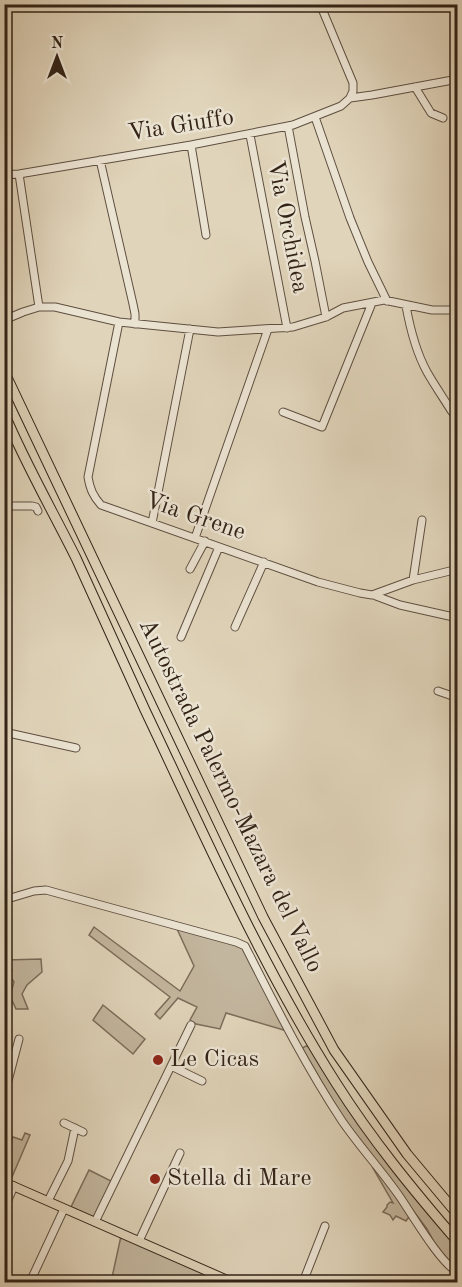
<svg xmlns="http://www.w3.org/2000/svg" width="462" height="1287" viewBox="0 0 462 1287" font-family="'Old Standard TT',serif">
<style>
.green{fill:#c3b69e;stroke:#7b6c5a;stroke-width:1.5}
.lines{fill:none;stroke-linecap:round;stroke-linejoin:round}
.minor-casing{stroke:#5e4f40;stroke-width:9}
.major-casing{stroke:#332317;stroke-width:10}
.highway-casing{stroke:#332317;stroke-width:11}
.minor{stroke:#ebe3d2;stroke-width:7}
.major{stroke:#e0d4ba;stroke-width:8}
.highway{stroke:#e0d4ba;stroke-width:9}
.poi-dot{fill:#8f2418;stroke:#ebe3d2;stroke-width:2}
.labels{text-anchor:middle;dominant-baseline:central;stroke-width:5;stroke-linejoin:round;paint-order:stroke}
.street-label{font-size:24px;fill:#332317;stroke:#ebe3d2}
.poi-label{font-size:24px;fill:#332317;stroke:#ebe3d2;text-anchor:start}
</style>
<rect width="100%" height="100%" fill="#e0d4ba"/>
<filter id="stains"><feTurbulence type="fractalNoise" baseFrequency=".00333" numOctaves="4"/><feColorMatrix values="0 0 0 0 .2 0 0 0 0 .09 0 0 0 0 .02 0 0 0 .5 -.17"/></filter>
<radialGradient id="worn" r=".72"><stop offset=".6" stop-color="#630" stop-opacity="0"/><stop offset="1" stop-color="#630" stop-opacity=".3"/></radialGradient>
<path class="green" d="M94 927 180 991 194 966 177 929 239 946 244 950 287 1031 226 1013 220 1029 196 1024 190 1020 197 1007 178 998 160 1019 155 1014 170 997 89 935Z
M41 959 42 972 27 985 22 994 28 1009H16L10 996 14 982 10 976 12 970 7 967 6 960Z
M103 1005 145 1039 133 1054 93 1020Z
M306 1046 309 1047C353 1118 400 1186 457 1246V1270C443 1262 435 1243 427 1229L342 1117 302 1048Z
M25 1133 30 1135 12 1177 5 1173V1157L13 1137 22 1140Z
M373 1168 376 1169 411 1218H408L406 1221 396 1216 393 1220 390 1215 383 1212 387 1207V1205L390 1202 393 1203Z
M89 1170 113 1182 96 1215 93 1217 71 1207Z
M121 1236 225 1282H111Z"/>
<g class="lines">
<defs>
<path id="minor" d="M415 87 431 113 443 118
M350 98 372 95 458 79
M315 117 350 218 368 262 387 301
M288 126 305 217 315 261 326 317
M250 135 287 328
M191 145 206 235
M100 160 133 304 135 314V324
M19 174 39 307
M4 175 19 174 191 145 293 125 341 106 350 98 353 91V83L320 4
M406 306C410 328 416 352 427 372 435 386 444 399 452 412L458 416
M4 320 23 312 39 307H55L119 322 218 332 293 327 326 317 343 308 384 300 432 310H458
M119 322 88 477C90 489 93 496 101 505L318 582 360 593 372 595 413 580 458 569
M283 412 322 427 372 303
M4 506H32L36 507 38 511
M152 523 190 329
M195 538 268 329
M190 569 205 541
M413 580 422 520
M376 596 400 605 458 618
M235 627 264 562
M181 637 219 547
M438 691 458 698
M4 732 76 748
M4 900 34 891 46 890 236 942 245 946C275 1005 305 1065 342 1121 360 1147 382 1171 400 1197 411 1213 442 1266 458 1272
M171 1066 202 1081
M4 1096 19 1039
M64 1123 83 1132
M48 1201 68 1161 75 1128
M4 1209 14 1186
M95 1222 191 1025
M139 1241 180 1153
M30 1282 64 1209
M303 1282 325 1226"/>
<path id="major" d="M4 1182 232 1282"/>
<path id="highway" d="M4 371 263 917 334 1050 407 1154 458 1215
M4 413C25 463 52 510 76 558 99 609 122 660 145 710 205 836 261 965 336 1083 372 1140 414 1191 458 1242"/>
</defs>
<use href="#minor" class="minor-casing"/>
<use href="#major" class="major-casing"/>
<use href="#highway" class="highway-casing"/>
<use href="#minor" class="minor"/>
<use href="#major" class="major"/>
<use href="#highway" class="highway"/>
</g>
<g class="poi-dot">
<circle cx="158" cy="1060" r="6"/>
<circle cx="155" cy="1179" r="6"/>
</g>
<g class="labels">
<g class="street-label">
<text transform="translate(181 126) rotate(-9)">Via Giuffo</text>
<text transform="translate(287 227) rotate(79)">Via Orchidea</text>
<text transform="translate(195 517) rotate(19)">Via Grene</text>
<text transform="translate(230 796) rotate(64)">Autostrada Palermo-Mazara del Vallo</text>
</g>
<g class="poi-label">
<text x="170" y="1060">Le Cicas</text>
<text x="167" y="1179">Stella di Mare</text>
</g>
</g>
<rect width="462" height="1287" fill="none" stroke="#e0d4ba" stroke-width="24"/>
<rect x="6" y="6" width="450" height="1275" fill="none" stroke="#332317" stroke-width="3"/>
<rect x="12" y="12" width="438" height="1263" fill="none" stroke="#332317" stroke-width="1.5"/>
<g transform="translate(57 57)" stroke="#ebe3d2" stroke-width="4.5" paint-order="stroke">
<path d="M0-4.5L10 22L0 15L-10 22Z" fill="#332317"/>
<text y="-9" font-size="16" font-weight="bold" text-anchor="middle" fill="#332317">N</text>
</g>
<rect width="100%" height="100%" filter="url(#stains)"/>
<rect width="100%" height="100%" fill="url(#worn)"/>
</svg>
